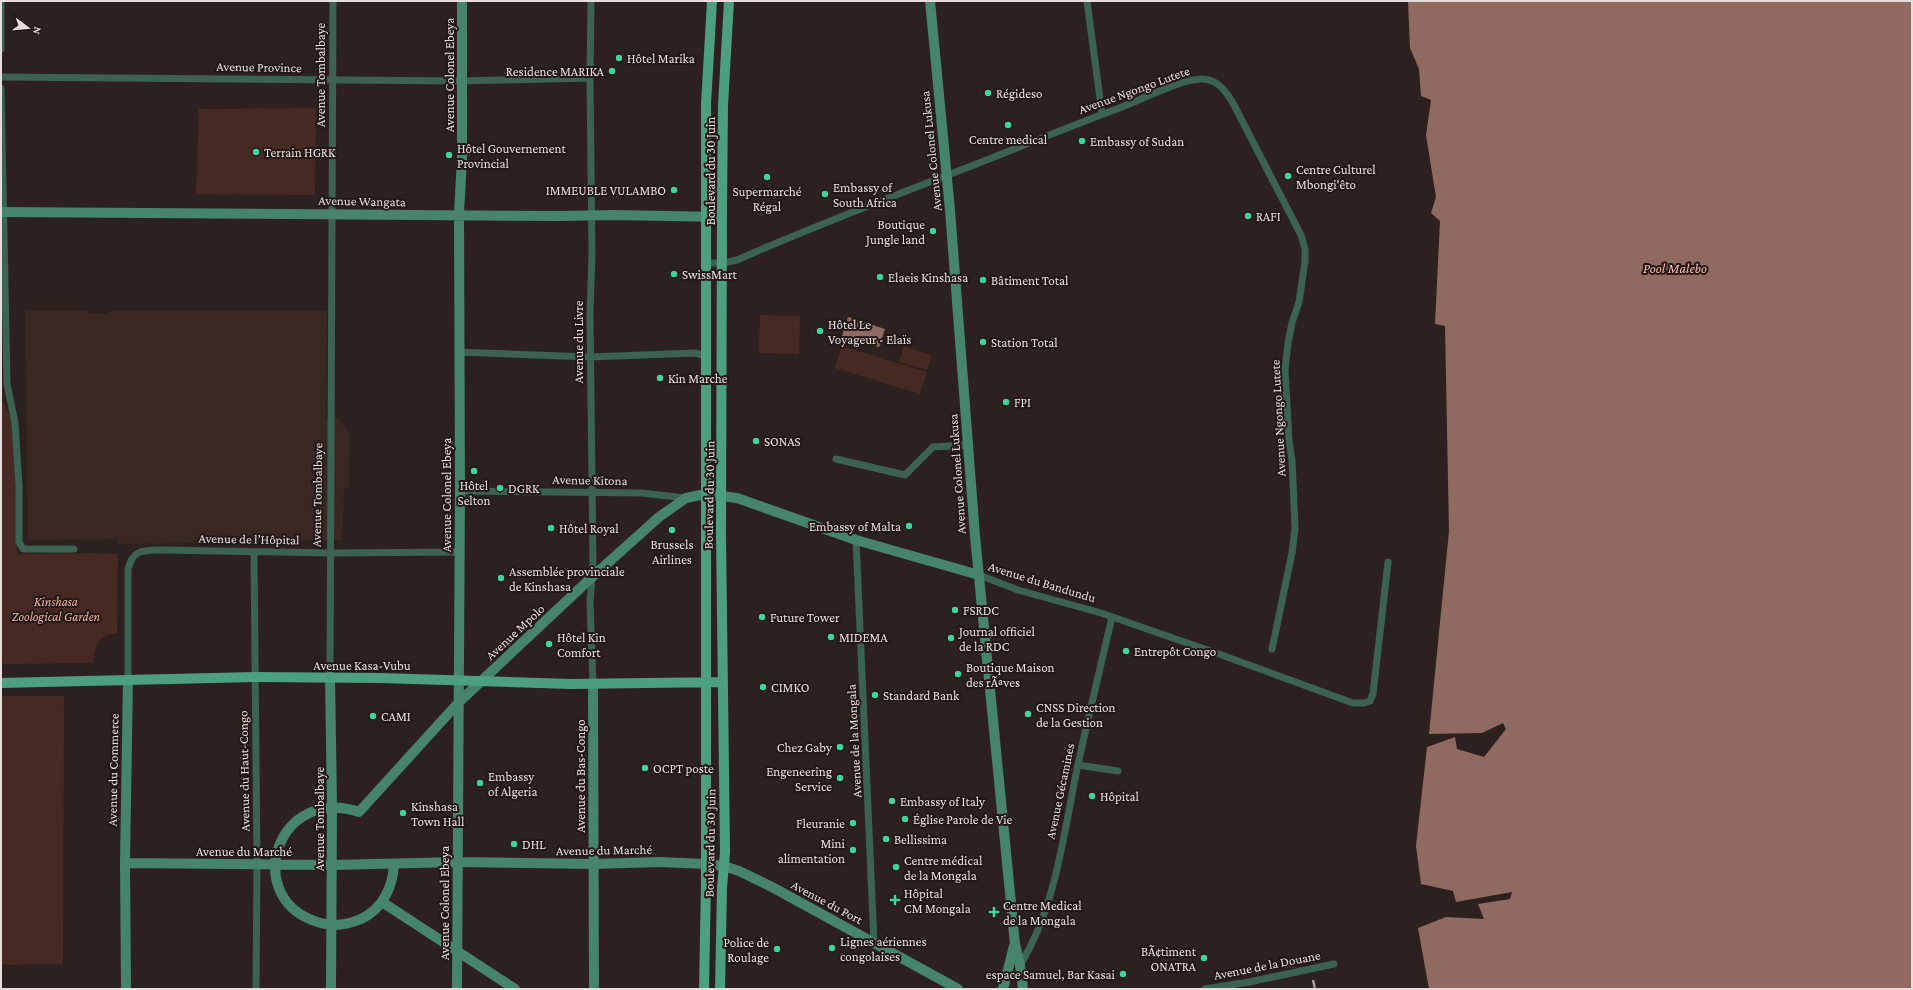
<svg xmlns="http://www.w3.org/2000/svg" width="1913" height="990" viewBox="0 0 1913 990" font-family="'Crimson Pro',serif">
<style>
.built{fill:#392723}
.green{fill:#452922}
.water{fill:#906a61}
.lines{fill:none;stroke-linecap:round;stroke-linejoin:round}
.street{stroke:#3c6252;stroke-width:7}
.secondary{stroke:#46846c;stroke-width:10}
.primary{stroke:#4c9f7f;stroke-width:10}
.rail{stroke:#a9a09e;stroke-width:2.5;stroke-dasharray:8 4;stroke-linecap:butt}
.poi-dot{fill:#3ed4a2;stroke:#231815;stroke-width:1.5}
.labels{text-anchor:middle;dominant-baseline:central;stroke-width:4;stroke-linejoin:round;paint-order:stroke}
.poi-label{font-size:13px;fill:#e6dedc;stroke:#231815;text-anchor:start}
.street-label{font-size:13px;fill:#e6dedc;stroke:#231815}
.park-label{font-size:13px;font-style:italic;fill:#eeac9d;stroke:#231815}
.water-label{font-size:14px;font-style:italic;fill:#fcbaaa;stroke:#231815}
</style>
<rect width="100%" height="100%" fill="#2c211e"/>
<path class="built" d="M25 310H88L89 314H108V311H327L326 419 338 418 350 433 349 488H344L342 540 118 544V539L28 540Z"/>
<path class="green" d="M316 108 315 195 196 194 199 109Z
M760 315 800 316 799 354 759 353Z
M842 346 927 372 920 394 835 368Z
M904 346 932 355 927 370 899 362Z
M1 398 14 423 17 554 90 553 118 554 117 634C97 634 96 646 93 663L1 664Z
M1 696H64L63 964 1 965Z"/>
<path class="water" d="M1408 1H1912V989H1429L1418 928 1446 917 1484 919 1478 904 1510 899 1512 892 1456 902 1453 891 1421 884 1416 846 1427 747 1455 737 1457 749 1484 757 1506 729 1503 723 1482 733 1429 734 1449 531 1445 326 1435 324 1440 221 1431 213 1436 197 1426 135 1431 100 1421 96 1419 69 1410 48Z
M848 317 885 329 879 347 842 336Z"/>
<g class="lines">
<path class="street" d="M591 1 590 78 592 255 590 313 593 564 590 602 593 684
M1087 1 1102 114
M1 49V1
M1 77 461 81 590 78
M1 88 7 384 15 423 19 486V542L23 549H74
M706 263H723L737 260C816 225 898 194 979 163 1024 145 1069 127 1114 110 1137 102 1180 79 1202 79 1219 79 1228 94 1235 107L1301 235 1305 249V261L1299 302 1292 323 1288 343 1285 370 1289 441 1292 460 1295 528 1292 553 1272 649
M458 352 590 357 695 353 706 356
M836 459 905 475 933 447 968 445
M460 491 641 493 686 498
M856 540 874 942
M254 552 257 864 256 989
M979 575 1018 590 1101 613 1219 654 1353 703H1364L1370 701 1373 694 1388 562
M330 677 333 1
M128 680V570C132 548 146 550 165 550L330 553 459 552
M1078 765 1118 771
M1020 965C1055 909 1063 838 1076 774 1087 722 1100 669 1112 617
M1205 989 1249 982 1334 964"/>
<path class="secondary" d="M930 1 950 210 975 536 1015 944 1020 965 1023 989
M1 212 559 216 614 215 722 217
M330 677 332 806 331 989
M593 684 594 989
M125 863 332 865 457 862 593 864 659 862 706 864 724 866 739 871 772 887 958 989
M394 864C393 886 383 909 361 919 345 926 328 927 312 920 243 893 278 785 359 812L459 702 591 578 659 517 686 498 705 494 737 498 856 540 979 575
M382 902 515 989
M126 989 125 863 128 680
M457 989 460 491 459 214 462 158V1
M1003 989 1014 946"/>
<path class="primary" d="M1 683 255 677 380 678 571 684 723 682
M704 989 706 882V104L712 1
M720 989 722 888 725 852 721 535 722 208 723 105 729 1"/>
<path class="rail" d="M1313 980 1315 989"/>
</g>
<g class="poi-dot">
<circle cx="619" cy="58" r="4"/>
<circle cx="612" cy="71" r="4"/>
<circle cx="988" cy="93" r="4"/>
<circle cx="1008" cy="125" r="4"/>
<circle cx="1082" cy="141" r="4"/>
<circle cx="256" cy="152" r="4"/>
<circle cx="449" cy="155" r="4"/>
<circle cx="1288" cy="176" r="4"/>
<circle cx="767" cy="177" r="4"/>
<circle cx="674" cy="190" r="4"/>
<circle cx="825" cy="194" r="4"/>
<circle cx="1248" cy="216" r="4"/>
<circle cx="933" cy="231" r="4"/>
<circle cx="674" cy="274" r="4"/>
<circle cx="880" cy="277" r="4"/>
<circle cx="983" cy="280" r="4"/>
<circle cx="820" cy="331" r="4"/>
<circle cx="983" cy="342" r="4"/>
<circle cx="660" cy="378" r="4"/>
<circle cx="1006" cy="402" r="4"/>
<circle cx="756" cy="441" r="4"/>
<circle cx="474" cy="471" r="4"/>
<circle cx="500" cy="488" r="4"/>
<circle cx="909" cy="526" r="4"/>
<circle cx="551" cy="528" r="4"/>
<circle cx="672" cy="530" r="4"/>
<circle cx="501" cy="578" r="4"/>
<circle cx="955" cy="610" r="4"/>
<circle cx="762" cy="617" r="4"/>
<circle cx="831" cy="637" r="4"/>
<circle cx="951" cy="638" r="4"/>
<circle cx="549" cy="644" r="4"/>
<circle cx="1126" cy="651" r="4"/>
<circle cx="958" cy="674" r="4"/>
<circle cx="763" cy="687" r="4"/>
<circle cx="875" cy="695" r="4"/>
<circle cx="1028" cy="714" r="4"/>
<circle cx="373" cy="716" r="4"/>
<circle cx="840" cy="747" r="4"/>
<circle cx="645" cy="768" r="4"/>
<circle cx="840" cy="778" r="4"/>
<circle cx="480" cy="783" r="4"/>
<circle cx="1092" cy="796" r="4"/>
<circle cx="892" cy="801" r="4"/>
<circle cx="403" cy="813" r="4"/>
<circle cx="905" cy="819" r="4"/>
<circle cx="853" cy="823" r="4"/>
<circle cx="886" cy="839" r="4"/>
<circle cx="514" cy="844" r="4"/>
<circle cx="853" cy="850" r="4"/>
<circle cx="896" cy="867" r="4"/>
<path d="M893 894h4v4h4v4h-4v4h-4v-4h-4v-4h4z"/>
<path d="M992 906h4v4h4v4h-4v4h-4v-4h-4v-4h4z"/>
<circle cx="832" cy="948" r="4"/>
<circle cx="777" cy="949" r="4"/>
<circle cx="1204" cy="958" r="4"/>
<circle cx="1123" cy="974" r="4"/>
</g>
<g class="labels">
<g class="poi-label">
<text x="627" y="58">Hôtel Marika</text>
<text x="604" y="71" text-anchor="end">Residence MARIKA</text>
<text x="996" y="93">Régideso</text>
<text x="1008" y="139" text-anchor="middle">Centre medical</text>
<text x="1090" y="141">Embassy of Sudan</text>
<text x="457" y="148">Hôtel Gouvernement<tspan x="457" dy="15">Provincial</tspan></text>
<text x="264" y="152">Terrain HGRK</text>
<text x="1296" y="169">Centre Culturel<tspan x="1296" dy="15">Mbongi'êto</tspan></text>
<text x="833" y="187">Embassy of<tspan x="833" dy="15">South Africa</tspan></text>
<text x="666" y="190" text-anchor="end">IMMEUBLE VULAMBO</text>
<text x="767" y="191" text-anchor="middle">Supermarché<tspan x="767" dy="15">Régal</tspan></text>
<text x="1256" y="216">RAFI</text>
<text x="925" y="224" text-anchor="end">Boutique<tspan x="925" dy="15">Jungle land</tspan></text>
<text x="682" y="274">SwissMart</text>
<text x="888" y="277">Elaeis Kinshasa</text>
<text x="991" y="280">Bâtiment Total</text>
<text x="828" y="324">Hôtel Le<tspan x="828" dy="15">Voyageur - Elaïs</tspan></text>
<text x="991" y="342">Station Total</text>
<text x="668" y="378">Kin Marche</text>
<text x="1014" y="402">FPI</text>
<text x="764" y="441">SONAS</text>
<text x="474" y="485" text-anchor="middle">Hôtel<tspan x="474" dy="15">Selton</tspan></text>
<text x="508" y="488">DGRK</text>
<text x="901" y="526" text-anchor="end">Embassy of Malta</text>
<text x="559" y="528">Hôtel Royal</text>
<text x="672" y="544" text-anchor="middle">Brussels<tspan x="672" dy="15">Airlines</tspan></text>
<text x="509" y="571">Assemblée provinciale<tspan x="509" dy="15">de Kinshasa</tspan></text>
<text x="963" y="610">FSRDC</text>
<text x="770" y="617">Future Tower</text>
<text x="959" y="631">Journal officiel<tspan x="959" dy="15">de la RDC</tspan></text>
<text x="557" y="637">Hôtel Kin<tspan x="557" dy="15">Comfort</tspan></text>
<text x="839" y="637">MIDEMA</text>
<text x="1134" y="651">Entrepôt Congo</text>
<text x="966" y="667">Boutique Maison<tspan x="966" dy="15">des rÃªves</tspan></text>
<text x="771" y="687">CIMKO</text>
<text x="883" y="695">Standard Bank</text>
<text x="1036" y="707">CNSS Direction<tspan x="1036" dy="15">de la Gestion</tspan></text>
<text x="381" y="716">CAMI</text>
<text x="832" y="747" text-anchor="end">Chez Gaby</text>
<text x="653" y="768">OCPT poste</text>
<text x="832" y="771" text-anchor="end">Engeneering<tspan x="832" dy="15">Service</tspan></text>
<text x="488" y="776">Embassy<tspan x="488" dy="15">of Algeria</tspan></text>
<text x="1100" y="796">Hôpital</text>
<text x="900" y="801">Embassy of Italy</text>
<text x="411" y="806">Kinshasa<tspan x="411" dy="15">Town Hall</tspan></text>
<text x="913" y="819">Église Parole de Vie</text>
<text x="845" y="823" text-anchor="end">Fleuranie</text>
<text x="894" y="839">Bellissima</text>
<text x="845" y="843" text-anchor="end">Mini<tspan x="845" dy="15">alimentation</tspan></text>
<text x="522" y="844">DHL</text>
<text x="904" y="860">Centre médical<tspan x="904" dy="15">de la Mongala</tspan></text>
<text x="904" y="893">Hôpital<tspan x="904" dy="15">CM Mongala</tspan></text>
<text x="1003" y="905">Centre Medical<tspan x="1003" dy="15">de la Mongala</tspan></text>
<text x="840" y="941">Lignes aériennes<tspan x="840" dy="15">congolaises</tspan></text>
<text x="769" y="942" text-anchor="end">Police de<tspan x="769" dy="15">Roulage</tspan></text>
<text x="1196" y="951" text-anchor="end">BÃ¢timent<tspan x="1196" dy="15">ONATRA</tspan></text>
<text x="1115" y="974" text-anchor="end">espace Samuel, Bar Kasai</text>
</g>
<g class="street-label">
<text transform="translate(259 67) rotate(1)">Avenue Province</text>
<text transform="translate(320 75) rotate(-90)">Avenue Tombalbaye</text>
<text transform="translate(449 75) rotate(-90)">Avenue Colonel Ebeya</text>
<text transform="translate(1134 90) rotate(-20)">Avenue Ngongo Lutete</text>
<text transform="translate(931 151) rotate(-96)">Avenue Colonel Lukusa</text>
<text transform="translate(710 171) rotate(-90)">Boulevard du 30 Juin</text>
<text transform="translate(362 201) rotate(1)">Avenue Wangata</text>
<text transform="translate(578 342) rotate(-90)">Avenue du Livre</text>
<text transform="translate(1278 418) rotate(-93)">Avenue Ngongo Lutete</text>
<text transform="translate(957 474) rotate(-94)">Avenue Colonel Lukusa</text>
<text transform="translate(590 480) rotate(1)">Avenue Kitona</text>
<text transform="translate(317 495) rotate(-89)">Avenue Tombalbaye</text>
<text transform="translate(446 495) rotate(-90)">Avenue Colonel Ebeya</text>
<text transform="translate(709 495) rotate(-89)">Boulevard du 30 Juin</text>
<text transform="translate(249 539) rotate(1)">Avenue de l’Hôpital</text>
<text transform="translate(1042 582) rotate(17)">Avenue du Bandundu</text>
<text transform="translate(515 632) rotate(-43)">Avenue Mpolo</text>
<text x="362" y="665">Avenue Kasa-Vubu</text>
<text transform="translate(854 741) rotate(-93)">Avenue de la Mongala</text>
<text transform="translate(113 770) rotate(-89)">Avenue du Commerce</text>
<text transform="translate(244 771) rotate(-91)">Avenue du Haut-Congo</text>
<text transform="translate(580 776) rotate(-90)">Avenue du Bas-Congo</text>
<text transform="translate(1060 791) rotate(-78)">Avenue Gécamines</text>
<text transform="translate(319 819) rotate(-90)">Avenue Tombalbaye</text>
<text transform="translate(710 843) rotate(-89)">Boulevard du 30 Juin</text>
<text transform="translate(604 850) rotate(-1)">Avenue du Marché</text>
<text x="244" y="851">Avenue du Marché</text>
<text transform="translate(827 902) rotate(28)">Avenue du Port</text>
<text transform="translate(444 903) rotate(-90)">Avenue Colonel Ebeya</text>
<text transform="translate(1267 965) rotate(-11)">Avenue de la Douane</text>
</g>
<g class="park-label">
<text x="56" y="601">Kinshasa<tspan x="56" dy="15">Zoological Garden</tspan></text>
</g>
<g class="water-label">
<text x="1675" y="268">Pool Malebo</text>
</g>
</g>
<rect width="1913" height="990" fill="none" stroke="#e6dedc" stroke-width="4"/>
<g transform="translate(28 28) rotate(106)" stroke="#231815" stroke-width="3" paint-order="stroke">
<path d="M0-3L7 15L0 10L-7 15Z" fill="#e6dedc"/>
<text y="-6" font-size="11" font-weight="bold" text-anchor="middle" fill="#e6dedc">N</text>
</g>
</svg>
